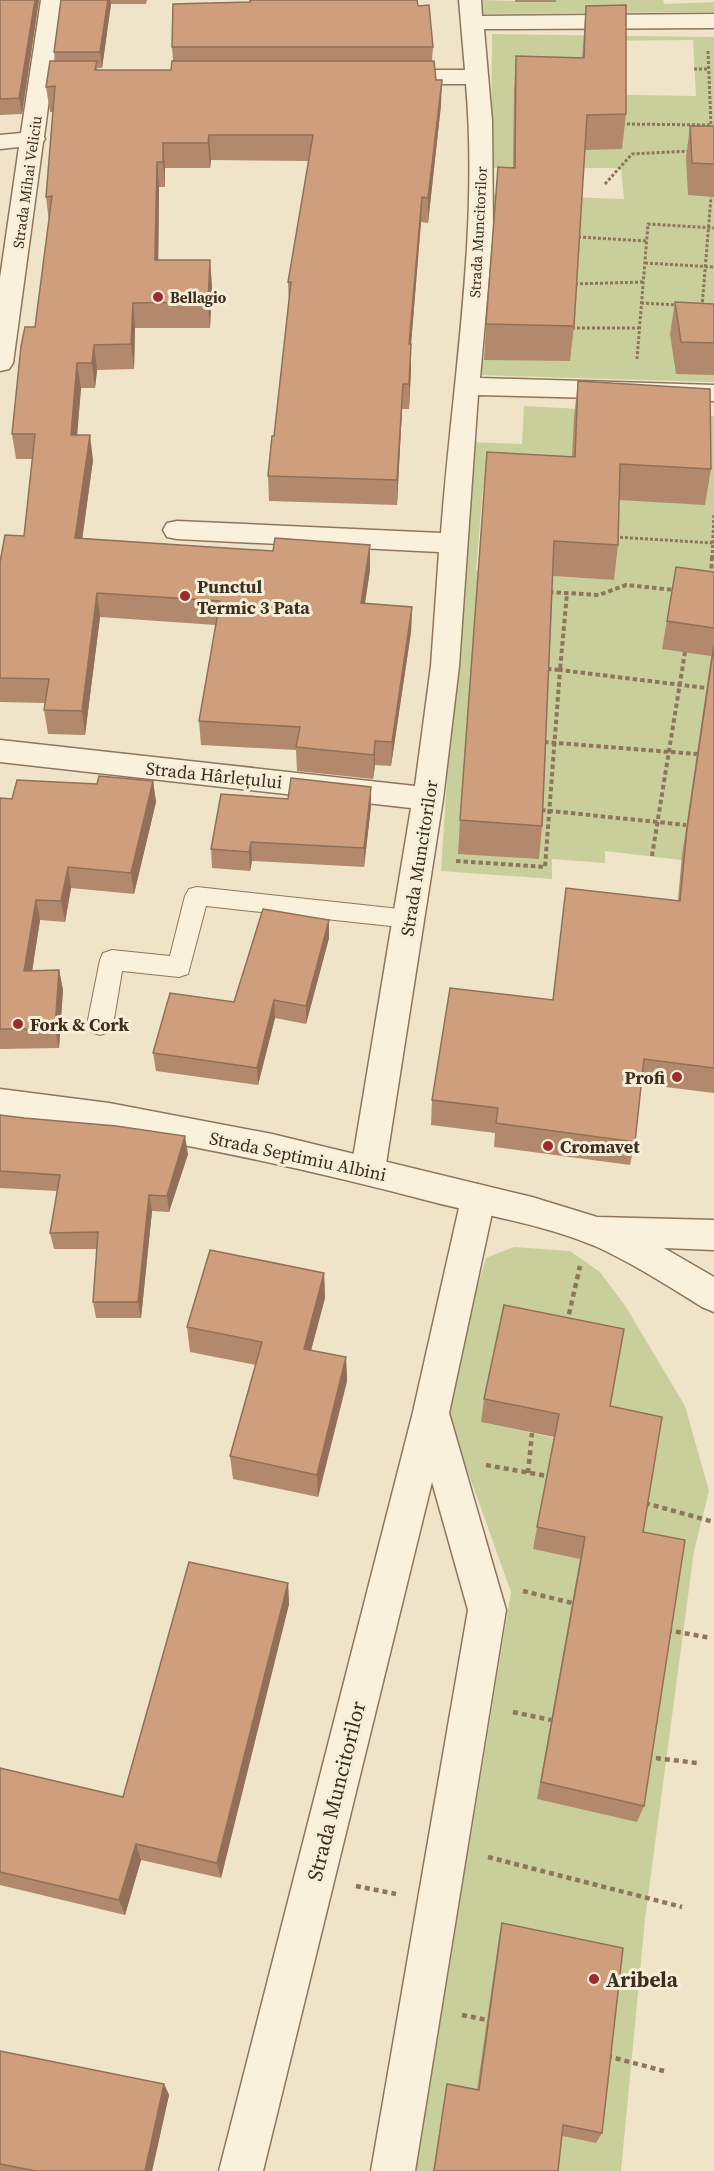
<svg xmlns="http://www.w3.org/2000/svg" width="714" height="2171" viewBox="0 0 714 2171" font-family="'Source Serif 4',serif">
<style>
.green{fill:#c9cf9b;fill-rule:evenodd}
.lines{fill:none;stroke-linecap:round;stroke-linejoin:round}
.service-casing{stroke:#8d765c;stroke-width:2}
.minor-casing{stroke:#8d765c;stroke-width:3}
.tertiary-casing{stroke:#8d765c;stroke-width:3}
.path-far2{stroke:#8d765c;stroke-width:3;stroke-dasharray:3 2;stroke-linecap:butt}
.path-far1{stroke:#8d765c;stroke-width:4;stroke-dasharray:4.5 3;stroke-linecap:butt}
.path{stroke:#8d765c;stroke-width:4.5;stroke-dasharray:5 4;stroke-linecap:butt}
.service{fill:#faf1dc;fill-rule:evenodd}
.minor{fill:#faf1dc;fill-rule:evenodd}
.tertiary{fill:#faf1dc;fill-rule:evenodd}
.wall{fill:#b2896c}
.shaded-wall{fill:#916f58}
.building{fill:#cf9f7d;stroke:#916f58;stroke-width:1.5}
.poi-dot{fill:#9e2a2b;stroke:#f7eed8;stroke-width:2}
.labels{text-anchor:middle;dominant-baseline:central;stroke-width:6;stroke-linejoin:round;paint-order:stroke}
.far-street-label{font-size:15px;fill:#3d2e20;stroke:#f7eed8}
.far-poi-label{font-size:15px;font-weight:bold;fill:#3d2e20;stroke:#f7eed8;text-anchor:start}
.poi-label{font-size:18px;font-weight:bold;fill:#3d2e20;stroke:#f7eed8;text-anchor:start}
.street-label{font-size:18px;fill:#3d2e20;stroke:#f7eed8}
.near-street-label{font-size:21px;fill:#3d2e20;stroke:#f7eed8}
.near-poi-label{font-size:21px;font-weight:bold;fill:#3d2e20;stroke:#f7eed8;text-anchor:start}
</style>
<rect width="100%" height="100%" fill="#f0e4c8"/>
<path class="green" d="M482 0 556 2V0H663L664 4 714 2V12L483 14Z
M492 34 714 37V382L475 375 484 194 624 199 621 168H491ZM693 40 696 96 581 94 583 41ZM493 232 570 361 483 359Z
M524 406 714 416V600L662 648 711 655 682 855 714 864 605 851V863L552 859V879L441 871 469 442 522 444ZM483 488 571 493 614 580 476 571Z
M514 1247 570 1251 600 1272 626 1307 685 1406 709 1491 694 1551 645 1919 621 2171H554L558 2135 596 2143 499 1938 476 2101 445 2095 433 2171H416L511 1592 448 1416 456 1359 486 1258ZM481 1422 655 1440 637 1553 555 1438Z"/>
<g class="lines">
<defs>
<path id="service" d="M197 887 409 910 418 912 421 919 418 926 409 928 206 906 188 974 179 977 122 971 113 1025 109 1032 100 1035 91 1032 87 1025 100 960 103 953 112 950 170 956 185 896 189 889Z"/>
<path id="minor" d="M41 0H63L53 70 100 72 103 77 100 82 51 84 44 137 45 139 43 142 13 363 9 369 0 371V278L19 147 0 149V135L21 133Z
M459 0H481L482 16 714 14V28L484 29 492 121 493 232 480 378 714 385V401L478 395 459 666 443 799 385 1170 380 1180 368 1184 356 1180 351 1170 411 808 0 762V740L415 786 431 666 439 552 177 539 167 537 163 530 167 523 177 521 441 533C452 384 479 233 466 84H390L382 82 379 77 382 72 390 70H465Z
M478 1184 490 1189 495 1199 449 1413 506 1610 415 2171H371L468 1610 432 1482 263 2171H219L413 1412 461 1199 466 1189Z"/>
<path id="tertiary" d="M0 1089 109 1103 272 1134 532 1197 597 1217 714 1220V1250L664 1248 714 1277V1312L702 1307C667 1285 632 1263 595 1246 545 1225 489 1216 437 1203 293 1165 148 1134 0 1117Z"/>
</defs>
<use href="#service" class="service-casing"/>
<use href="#minor" class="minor-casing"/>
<use href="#tertiary" class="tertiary-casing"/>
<path class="path-far2" d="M708 51 711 125 714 132
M694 69H709
M622 124 711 125
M605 184 632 154 689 151
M578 237 646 241
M645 263 714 267
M575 284 643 282
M641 303 677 305
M702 307 711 197
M572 328H639
M637 359 648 224 714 228
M615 537 713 543
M712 558 714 514"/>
<path class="path-far1" d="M711 576 712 556
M549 592 599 595 626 585 675 590
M547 669 560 670 567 593
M544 742 697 754
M541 810 686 825
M652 856 685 652
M456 861 545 867 560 670 706 688"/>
<path class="path" d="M567 1323 580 1266
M486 1465 547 1476
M528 1473 532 1433
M645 1503 714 1522
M523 1591 572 1603
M667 1630 711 1638
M513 1712 551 1720
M647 1757 697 1763
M488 1857 682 1907
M356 1886 396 1894
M462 2015 487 2020
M607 2056 664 2071"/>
<use href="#service" class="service"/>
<use href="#minor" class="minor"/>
<use href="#tertiary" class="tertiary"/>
</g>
<path class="wall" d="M0 0H39L22 114 0 115Z
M61 0H147L146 4H111L102 68H97L98 70H171L173 61 172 47 418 6 433 47 432 61 441 105 428 223 421 222 411 344V369L409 409H402L397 505 269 501 268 476 274 436 289 307 288 282 309 161 211 160 210 168H165V187H159L158 260 212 285 210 328H135L134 369 97 370 95 388H81L77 435 93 460 82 539 370 570 365 604 412 607 411 632 391 766 375 765 373 779 297 771 296 750 201 745 199 721 216 625 100 617 85 735 48 734 44 710 45 703 0 702V562L24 536 32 459H16L12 434 35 327 49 222 46 197 53 112H50L46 87 55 61 54 52Z
M515 0H556V2H515Z
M586 6 626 114 622 149 584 150 574 326 570 361 484 360 486 324 513 167 514 91 516 56 582 58Z
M690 126H714V197L688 195 686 158Z
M675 302 714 304V375L676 374 670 334Z
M578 381 711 469 705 505 619 500 618 545 614 580 553 576 542 826 539 859 458 854 460 820 572 457 574 417Z
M676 567 714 572V1093L641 1084 635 1142 630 1165 494 1147 495 1133 431 1125 432 1100 553 1000 678 900 682 855 711 656 662 649Z
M153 781 156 802 134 894 71 888 65 922 40 920 32 971 59 970 63 990 59 1048 0 1049V798L12 799 97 784Z
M371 787V806L364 867 252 861 250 871 212 868 211 849 288 799Z
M329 920V938L306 1024 275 1018 258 1085 156 1071 153 1053 234 1002Z
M0 1115 188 1154 169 1212 152 1211 141 1318H96L93 1302 97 1249H54L50 1233 57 1191 0 1188Z
M324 1273 325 1298 311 1350 346 1357 347 1381 318 1497 233 1479 230 1456 256 1365 190 1352 187 1327Z
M484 1399 610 1406 643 1532 644 1806 637 1822 537 1799 580 1559 533 1549 554 1437 481 1422Z
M288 1583 289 1604 221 1878 141 1860 125 1915 0 1885V1768L123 1797Z
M502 1923 602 2133 596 2143 562 2136 558 2171H433L447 2084 477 2090 499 1937Z
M0 2051 164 2084 169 2095 152 2171H0Z"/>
<path class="shaded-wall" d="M35 0H39L22 114 19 98Z
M108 0H110L111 4 102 68 100 52Z
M442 80 441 105 428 223V198Z
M209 135 211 160 210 168 208 143Z
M163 143 165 168V187L163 162Z
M157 162 159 187 158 286 155 260Z
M422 197 421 222 409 369V344Z
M210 260 212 285 210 328 208 302Z
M133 303 135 328 134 369 131 344Z
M411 344V369L409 409V384Z
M94 345 97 370 95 388 92 363Z
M77 363 81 388 75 460 71 435Z
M403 384 402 409 397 505V480Z
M90 435 93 460 79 563 75 538Z
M370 545V570L361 628V603Z
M97 593 100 617 85 735 82 711Z
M412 607 411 632 391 766 392 742Z
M375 741V765L373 779 374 755Z
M153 781 156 802 134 894 131 873Z
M371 787V806L364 867V848Z
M251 842 252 861 250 871 249 852Z
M68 867 71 888 65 922 61 901Z
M36 900 40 920 29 991 24 971Z
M329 920V938L306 1024V1006Z
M59 970 63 990 59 1048 55 1029Z
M274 1000 275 1018 258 1085 257 1068Z
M185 1136 188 1154 169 1212 167 1196Z
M149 1195 152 1211 141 1318 138 1302Z
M324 1273 325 1298 305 1373 304 1349Z
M346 1357 347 1381 318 1497 317 1475Z
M288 1583 289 1604 221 1878 217 1863Z
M136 1844 141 1860 125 1915 119 1900Z
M164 2084 169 2095 152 2171H145Z"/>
<path class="building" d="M0 0H35L19 98 0 99Z
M61 0H108L100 52H54Z
M250 0H417L418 6 429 5 433 47H172L173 4 250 2Z
M626 5V114L587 115 574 326 486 324 498 167 515 168 516 56 584 58 586 6Z
M50 61H97L95 70H171L172 61H434L436 80H442L428 198 422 197 409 344H411L409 384H403L397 480 268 476 272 436H274L291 282H288L313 135H209L208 143H163V162H157L155 260H210L208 302 133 303 131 344 94 345 92 363H77L71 435H90L75 538 273 551 275 538 370 545 361 603 412 607 392 742 375 741 374 755 296 747 300 727 199 721 220 601 97 593 82 711 44 710 49 679 0 678V562L5 535 24 536 35 434H12L21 346 25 327H35L52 196 46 197 55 86 46 87Z
M690 126H714V164L692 163Z
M675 302 714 304V343L681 342Z
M578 381 710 389 711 469 620 464 618 545 554 541 542 826 460 820 487 452 575 457Z
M676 567 714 572V628L667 621Z
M714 645V1068L644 1059 635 1142 496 1123 498 1108 432 1100 450 988 553 1000 566 888 680 901 687 829Z
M99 776 153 781 131 873 68 867 61 901 36 900 24 971 59 970 55 1029H0V798L12 799 17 780 97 784Z
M291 778 371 787 364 848 251 842 249 852 211 849 221 794 288 799Z
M263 909 329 920 306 1006 274 1000 257 1068 153 1053 170 993 234 1002Z
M0 1115 24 1118 116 1126 185 1136 167 1196 149 1195 138 1302H93L98 1232 50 1233 60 1175 0 1171Z
M210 1250 324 1273 304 1349 346 1357 317 1475 230 1456 262 1342 187 1327Z
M504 1305 624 1329 610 1406 662 1417 643 1532 685 1540 644 1806 541 1782 585 1537 537 1527 559 1414 484 1399Z
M189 1562 288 1583 217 1863 136 1844 119 1900 0 1872V1768L123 1797Z
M502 1923 623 1948 602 2133 563 2125 558 2171H434L447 2084 479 2090Z
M0 2051 164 2084 145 2171H36L0 2164Z"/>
<g class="poi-dot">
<circle cx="158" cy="297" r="6"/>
<circle cx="185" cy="596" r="6"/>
<circle cx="18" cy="1024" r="6"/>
<circle cx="677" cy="1077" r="6"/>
<circle cx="548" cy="1146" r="6"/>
<circle cx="594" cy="1979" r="6"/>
</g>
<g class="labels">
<g class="far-street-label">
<text transform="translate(27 182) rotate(-82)">Strada Mihai Veliciu</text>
<text transform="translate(478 232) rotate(-87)">Strada Muncitorilor</text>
</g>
<g class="far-poi-label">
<text x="170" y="297">Bellagio</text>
</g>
<g class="poi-label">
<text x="197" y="586">Punctul<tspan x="197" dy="21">Termic 3 Pata</tspan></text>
<text x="30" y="1024">Fork &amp; Cork</text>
<text x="665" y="1077" text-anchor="end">Profi</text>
<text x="560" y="1146">Cromavet</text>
</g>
<g class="street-label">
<text transform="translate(214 775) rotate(6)">Strada Hârlețului</text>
<text transform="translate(419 858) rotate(-81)">Strada Muncitorilor</text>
<text transform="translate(298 1156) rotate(12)">Strada Septimiu Albini</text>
</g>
<g class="near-street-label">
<text transform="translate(336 1791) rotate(-76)">Strada Muncitorilor</text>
</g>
<g class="near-poi-label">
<text x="606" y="1979">Aribela</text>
</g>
</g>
</svg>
